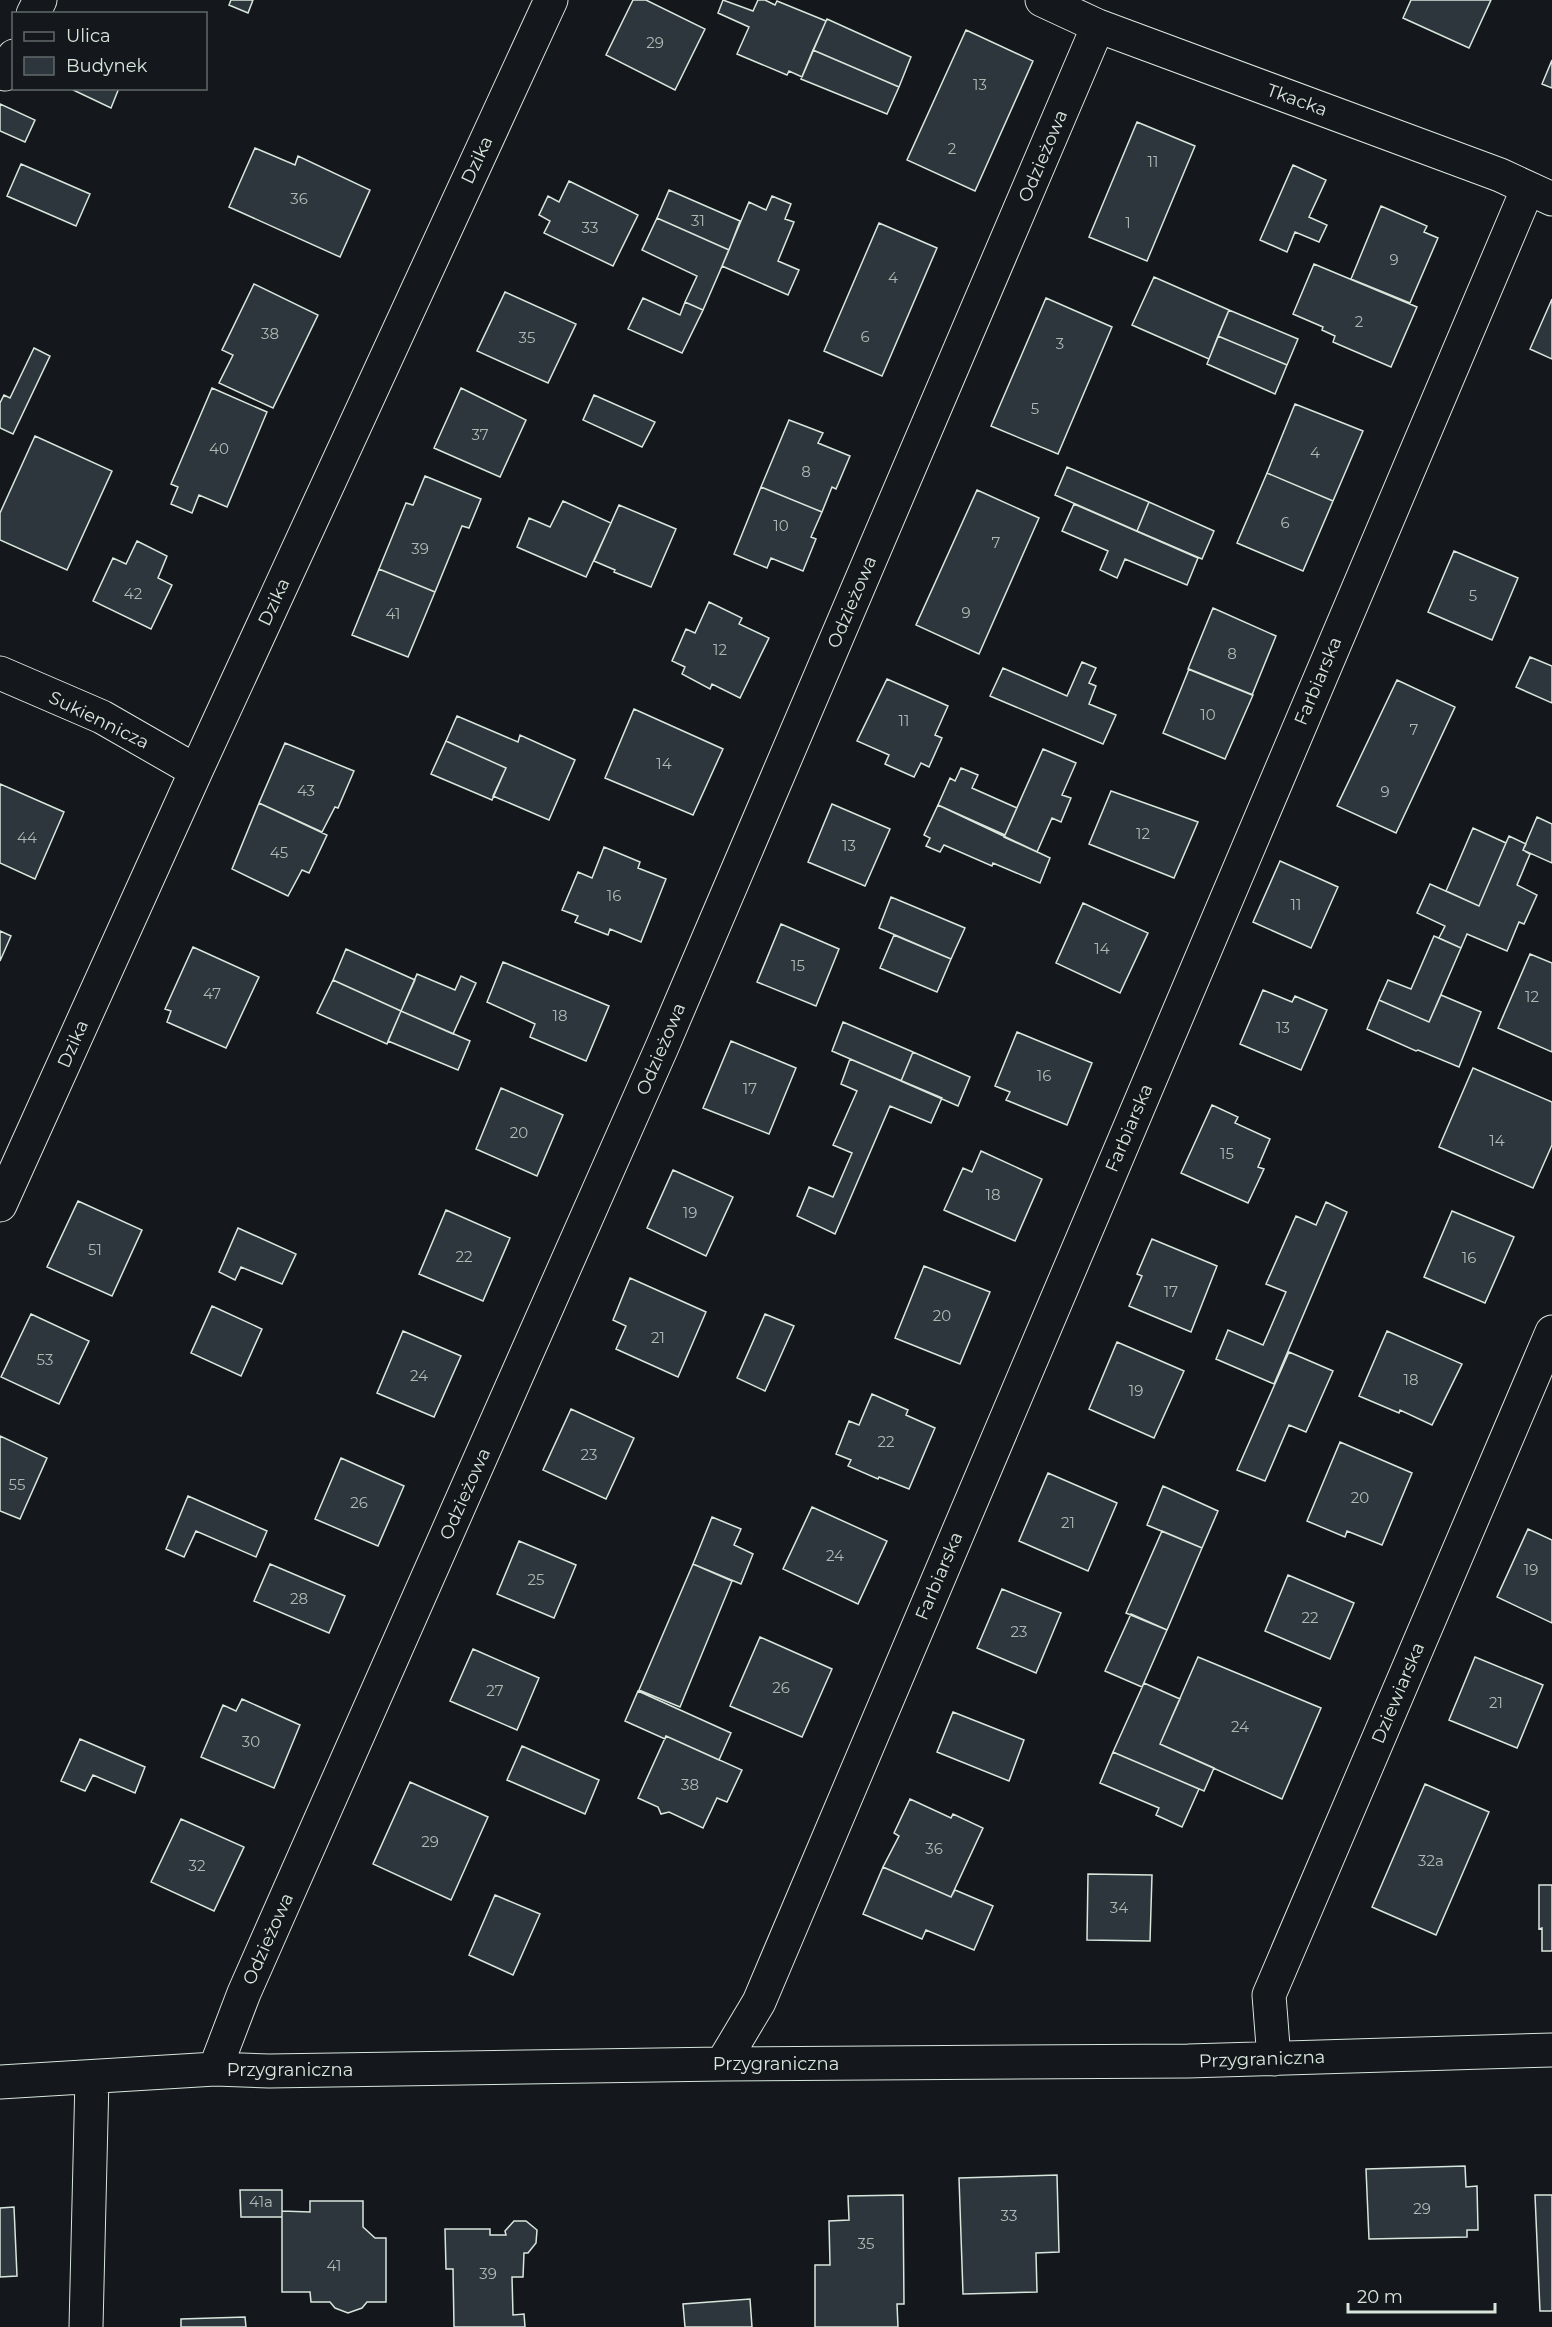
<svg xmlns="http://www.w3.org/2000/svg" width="1552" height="2327" viewBox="0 0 1552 2327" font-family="Montserrat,sans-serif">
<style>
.building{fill:#2c363c;stroke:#d8e6dc;stroke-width:1.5}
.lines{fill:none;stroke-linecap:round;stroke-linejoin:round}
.minor-casing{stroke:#d8e6dc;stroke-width:35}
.minor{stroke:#14181c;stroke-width:33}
.labels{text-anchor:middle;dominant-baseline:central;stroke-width:4.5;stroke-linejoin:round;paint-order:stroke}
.number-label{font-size:15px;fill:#adbab4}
.street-label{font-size:18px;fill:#d8e6dc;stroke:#14181c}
</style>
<rect width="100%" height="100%" fill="#14181c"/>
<path class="building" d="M231 0H253L248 13 229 5Z
M633 0H646L705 29 675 90 606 55Z
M723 0 753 11 758 0H765L775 5 777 1 826 21 802 77 789 71 787 75 737 54 749 27 718 13Z
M1411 0H1491L1469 48 1403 18Z
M827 19 911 57 899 87 813 50Z
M966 30 1033 61 975 191 907 160Z
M813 50 899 87 887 114 801 79Z
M1552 60V88L1542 84Z
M69 88H119L111 108Z
M0 104 35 120 25 142 0 131Z
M1137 122 1195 146 1147 261 1089 237Z
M255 148 295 165 298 156 370 190 340 257 229 207Z
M21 164 90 194 76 226 7 196Z
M1293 165 1326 180 1309 217 1327 225 1319 242 1295 232 1287 252 1260 240Z
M569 181 638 215 613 266 544 233 550 221 539 215 548 196 559 202Z
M669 190 740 221 729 250 657 218Z
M772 196 791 204 785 219 794 222 778 261 799 270 788 295 722 266 749 202 766 210Z
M1381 206 1427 226 1424 232 1438 238 1410 303 1351 279Z
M657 218 729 250 703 310 685 302 697 276 642 250Z
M879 223 937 248 882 376 824 351Z
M1314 264 1417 307 1391 367 1333 342 1335 336 1322 330 1323 327 1293 314Z
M1154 277 1229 310 1209 359 1132 325Z
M254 284 318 315 273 408 219 383 233 355 222 350Z
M505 292 576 324 548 383 477 351Z
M643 298 680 315 685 302 703 310 682 353 628 329Z
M1046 298 1112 327 1058 454 991 426Z
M1552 299V359L1530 349Z
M1229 310 1298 339 1287 365 1218 336Z
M1218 336 1287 365 1275 394 1207 364Z
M34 348 50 356 13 434 0 428V403L4 395 10 398Z
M212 388 267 412 227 507 199 495 192 513 171 504 178 487 171 484Z
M461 388 526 420 500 477 434 448Z
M594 395 655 422 642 447 583 420Z
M1295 404 1363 431 1333 501 1267 473Z
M789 420 823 433 818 443 850 456 836 489 832 487 822 512 761 487Z
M35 436 112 471 67 570 0 540V513Z
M1067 467 1149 502 1137 531 1055 495Z
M1267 473 1333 501 1303 571 1237 543Z
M425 476 481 499 469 528 462 526 435 592 379 569 406 503 413 505Z
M761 487 822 512 811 537 816 539 803 571 771 558 767 568 734 554Z
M977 490 1039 518 979 654 916 625Z
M563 501 611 523 586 577 517 547 529 518 550 527Z
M1149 502 1214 531 1202 559 1137 531Z
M1074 504 1198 558 1187 585 1125 559 1117 578 1100 570 1108 551 1062 531Z
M619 505 676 529 651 587 614 572 615 570 594 561Z
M137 541 167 556 158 578 172 585 151 629 93 601 113 558 126 564Z
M1454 551 1518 578 1492 640 1428 612Z
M379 569 435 592 408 657 352 635Z
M709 602 742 618 739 624 769 638 740 698 712 684 710 689 682 674 685 667 672 661 686 629 695 633Z
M1213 608 1276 636 1252 695 1188 669Z
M1530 657 1552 666V703L1516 687Z
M1082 662 1096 668 1089 683 1096 686 1089 704 1116 715 1103 744 990 696 1003 668 1067 696Z
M1189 669 1253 695 1225 759 1163 733Z
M887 679 948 706 935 735 942 738 929 767 921 763 914 777 885 764 889 755 857 741Z
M1397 680 1455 707 1396 833 1337 806Z
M634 709 723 749 693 815 605 778Z
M457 716 518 742 520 735 575 760 549 820 493 796 506 768 446 741Z
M446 741 506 768 492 800 431 774Z
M285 743 354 771 338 808 335 807 322 832 259 803Z
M1043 749 1076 763 1062 795 1071 798 1061 822 1052 818 1037 852 1004 837Z
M961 768 978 775 972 788 1017 808 1005 835 938 805 950 778 955 781Z
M0 784 64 812 35 879 0 863Z
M1111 791 1198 822 1174 878 1089 844Z
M259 803 327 835 309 873 302 870 288 896 232 869Z
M832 804 890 829 865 886 808 862Z
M938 805 1050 858 1040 883 993 863 992 866 944 845 940 852 926 846 930 838 924 835Z
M1537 817 1552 824V863L1523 850Z
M1473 828 1506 843 1479 906 1446 891Z
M1509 836 1526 844 1523 850 1530 854 1517 885 1537 895 1524 924 1519 922 1507 951 1467 934 1461 948 1439 938 1445 926 1417 913 1430 884 1479 906Z
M604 847 640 862 638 868 666 879 641 942 610 929 608 935 575 922 578 916 562 910 578 872 592 878Z
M1280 861 1338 887 1311 948 1253 922Z
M891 897 965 928 951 959 879 928Z
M1083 903 1148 933 1120 993 1056 963Z
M781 924 839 949 816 1006 757 982Z
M0 931 11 936 0 961Z
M894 935 951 959 937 992 880 968Z
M1434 936 1461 948 1429 1022 1379 1000 1388 980 1411 989Z
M193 947 259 977 226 1048 167 1022 171 1011 165 1009Z
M346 949 415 980 401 1011 333 980Z
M1530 954 1552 963V1052L1498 1028Z
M503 962 609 1006 586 1061 530 1037 535 1024 487 1002Z
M417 974 455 990 461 976 476 983 453 1034 401 1011Z
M333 980 401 1011 387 1044 317 1013Z
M1263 990 1292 1002 1295 996 1327 1010 1301 1070 1240 1044Z
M1441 995 1481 1012 1459 1067 1418 1050 1416 1051 1367 1029 1379 1000 1429 1022Z
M401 1011 470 1041 458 1070 388 1041Z
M843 1022 913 1052 901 1081 832 1051Z
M1017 1032 1092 1063 1067 1125 1006 1100 1010 1092 995 1086Z
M731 1041 796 1068 769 1134 703 1108Z
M913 1052 970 1077 958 1106 901 1081Z
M850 1059 942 1098 931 1123 890 1106 835 1234 797 1216 809 1187 833 1197 852 1153 833 1145 857 1091 841 1084Z
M1473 1068 1552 1102V1145L1533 1188 1439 1147Z
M501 1088 563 1115 537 1176 476 1149Z
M1212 1105 1238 1117 1235 1123 1270 1139 1258 1167 1264 1169 1248 1203 1181 1173Z
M981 1151 1042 1179 1015 1241 944 1210 963 1168 972 1172Z
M673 1170 733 1197 706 1256 647 1228Z
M78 1201 142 1230 112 1296 47 1267Z
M1326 1202 1347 1212 1274 1384 1216 1359 1228 1330 1263 1345 1286 1292 1266 1284 1296 1216 1316 1225Z
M446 1210 510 1238 483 1301 419 1274Z
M1452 1211 1514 1237 1485 1303 1424 1277Z
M238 1228 296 1254 282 1284 241 1267 235 1280 219 1272Z
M1152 1239 1217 1266 1191 1332 1129 1306 1142 1276 1137 1274Z
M924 1266 990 1292 960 1364 895 1338Z
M630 1278 706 1312 678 1377 616 1349 626 1326 613 1320Z
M212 1306 262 1329 241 1376 191 1353Z
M31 1314 89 1341 59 1404 1 1377Z
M765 1314 794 1326 765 1391 737 1378Z
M403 1331 461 1356 434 1417 377 1393Z
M1387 1331 1462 1364 1432 1425 1400 1410 1399 1413 1359 1396Z
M1117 1342 1184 1371 1154 1438 1089 1409Z
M1289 1352 1333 1371 1306 1432 1289 1425 1265 1481 1237 1470Z
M872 1394 908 1410 906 1415 935 1428 909 1489 879 1477 878 1479 848 1466 851 1460 836 1454 849 1421 859 1425Z
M571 1409 634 1438 606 1499 543 1470Z
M0 1436 47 1458 20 1519 0 1511Z
M1340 1442 1412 1473 1382 1545 1347 1531 1345 1537 1307 1521Z
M341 1458 404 1486 378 1546 315 1519Z
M1048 1473 1117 1503 1088 1571 1019 1541Z
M1163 1486 1218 1511 1202 1548 1147 1525Z
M188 1496 267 1531 256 1557 196 1531 184 1557 166 1549Z
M812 1507 887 1541 858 1604 783 1569Z
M712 1517 741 1529 734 1545 753 1554 741 1584 693 1564Z
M1528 1529 1552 1540V1623L1497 1597Z
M1162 1531 1202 1548 1167 1630 1126 1613Z
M519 1541 576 1565 554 1618 497 1594Z
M270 1564 345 1596 329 1633 254 1601Z
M693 1564 732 1581 680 1707 639 1690Z
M1288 1575 1354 1603 1330 1659 1265 1631Z
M1002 1589 1061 1613 1036 1673 977 1648Z
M1131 1614 1167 1630 1142 1687 1105 1671Z
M760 1637 832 1669 802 1737 730 1706Z
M473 1649 539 1678 517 1730 450 1701Z
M1198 1657 1321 1708 1282 1799 1160 1744Z
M1475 1657 1543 1685 1517 1748 1449 1720Z
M1144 1683 1180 1699 1160 1744 1214 1768 1204 1791 1113 1752Z
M638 1691 731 1733 719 1760 666 1736 665 1739 625 1721Z
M242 1699 300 1725 274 1788 201 1757 223 1705 236 1711Z
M953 1712 1024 1740 1009 1781 937 1752Z
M666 1736 742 1770 727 1802 717 1798 703 1828 669 1812 661 1814 658 1807 638 1798Z
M80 1739 145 1767 135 1793 93 1775 85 1791 61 1781Z
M522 1746 599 1780 585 1814 507 1780Z
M1113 1752 1199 1789 1182 1827 1156 1815 1159 1808 1100 1783Z
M410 1782 488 1817 451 1900 373 1864Z
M1425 1784 1489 1812 1436 1935 1372 1907Z
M910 1799 951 1818 953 1814 983 1828 951 1897 883 1867 899 1836 894 1833Z
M181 1819 244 1847 214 1911 151 1882Z
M883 1867 951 1897 955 1890 993 1906 974 1950 926 1930 922 1939 863 1914Z
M1088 1874 1152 1875 1150 1941 1087 1940Z
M1539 1885H1552V1951H1542V1928L1539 1929Z
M495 1895 540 1914 513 1975 469 1955Z
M1465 2166 1466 2187 1477 2186 1478 2230H1467V2237L1369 2239 1366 2169Z
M1057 2175 1059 2252 1036 2253 1037 2292 963 2294 959 2178Z
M240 2190H282V2217H241Z
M903 2195 904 2304H897L898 2327H815V2265H830L829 2221 849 2220 848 2196Z
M1535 2195H1552V2311H1540Z
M310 2201H363V2227L375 2238H386V2302H367L362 2308 348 2313 335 2308 330 2302H311L310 2292H282V2211L310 2212Z
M14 2207 17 2276 0 2277V2208Z
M514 2221H526L537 2230 536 2243 528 2253H524L523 2277H512L513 2315 524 2314 525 2327H454L453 2269H446L445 2229H490V2235H506L505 2231Z
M750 2299 752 2327H685L683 2304Z
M245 2317 246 2327H181V2319Z"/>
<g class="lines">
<defs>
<path id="minor" d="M1042 0 1098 26 1500 175 1552 199
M33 14 40 0
M5 74 14 56
M0 673 102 717 196 771
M0 1205 196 771 551 0
M1274 2059 1269 1995 1552 1332
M722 2064 759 2002 1528 188
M215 2069 244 1993 662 1047 1098 26
M0 2082 215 2069 269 2071 722 2064 1188 2061 1552 2050
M86 2327 92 2078"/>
</defs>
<use href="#minor" class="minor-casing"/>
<use href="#minor" class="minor"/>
</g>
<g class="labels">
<g class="number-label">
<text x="655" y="42">29</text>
<text x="980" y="84">13</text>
<text x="952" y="148">2</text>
<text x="1153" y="161">11</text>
<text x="299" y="198">36</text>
<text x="698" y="220">31</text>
<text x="1128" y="222">1</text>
<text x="590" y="227">33</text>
<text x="1394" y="259">9</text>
<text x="893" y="277">4</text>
<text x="1359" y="321">2</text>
<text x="270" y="333">38</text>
<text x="865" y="336">6</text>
<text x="527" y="337">35</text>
<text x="1060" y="343">3</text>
<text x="1035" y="408">5</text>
<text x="480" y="434">37</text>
<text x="219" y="448">40</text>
<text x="1315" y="452">4</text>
<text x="806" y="471">8</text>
<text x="1285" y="522">6</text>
<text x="781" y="525">10</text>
<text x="996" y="542">7</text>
<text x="420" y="548">39</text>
<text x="133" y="593">42</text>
<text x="1473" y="595">5</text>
<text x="966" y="612">9</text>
<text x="393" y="613">41</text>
<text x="720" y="649">12</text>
<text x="1232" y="653">8</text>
<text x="1208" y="714">10</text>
<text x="904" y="720">11</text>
<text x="1414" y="729">7</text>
<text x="664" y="763">14</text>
<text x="306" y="790">43</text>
<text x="1385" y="791">9</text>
<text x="1143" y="833">12</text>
<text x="27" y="837">44</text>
<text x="849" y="845">13</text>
<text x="279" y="852">45</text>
<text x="614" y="895">16</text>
<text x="1296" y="904">11</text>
<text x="1102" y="948">14</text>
<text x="798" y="965">15</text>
<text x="212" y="993">47</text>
<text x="1532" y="996">12</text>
<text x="560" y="1015">18</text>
<text x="1283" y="1027">13</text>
<text x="1044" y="1075">16</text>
<text x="750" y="1088">17</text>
<text x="519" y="1132">20</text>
<text x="1497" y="1140">14</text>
<text x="1227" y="1153">15</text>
<text x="993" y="1194">18</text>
<text x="690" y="1212">19</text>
<text x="95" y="1249">51</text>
<text x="464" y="1256">22</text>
<text x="1469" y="1257">16</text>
<text x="1171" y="1291">17</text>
<text x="942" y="1315">20</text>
<text x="658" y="1337">21</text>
<text x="45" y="1359">53</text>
<text x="419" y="1375">24</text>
<text x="1411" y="1379">18</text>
<text x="1136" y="1390">19</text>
<text x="886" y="1441">22</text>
<text x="589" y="1454">23</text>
<text x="17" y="1484">55</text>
<text x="1360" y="1497">20</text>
<text x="359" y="1502">26</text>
<text x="1068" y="1522">21</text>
<text x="835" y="1555">24</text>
<text x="1531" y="1569">19</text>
<text x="536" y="1579">25</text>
<text x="299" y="1598">28</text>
<text x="1310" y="1617">22</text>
<text x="1019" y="1631">23</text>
<text x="781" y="1687">26</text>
<text x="495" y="1690">27</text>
<text x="1496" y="1702">21</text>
<text x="1240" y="1726">24</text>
<text x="251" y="1741">30</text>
<text x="690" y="1784">38</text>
<text x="430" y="1841">29</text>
<text x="934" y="1848">36</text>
<text x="1431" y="1860">32a</text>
<text x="197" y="1865">32</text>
<text x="1119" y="1907">34</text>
<text x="261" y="2201">41a</text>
<text x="1422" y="2208">29</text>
<text x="1009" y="2215">33</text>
<text x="866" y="2243">35</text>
<text x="334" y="2265">41</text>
<text x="488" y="2273">39</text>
</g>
<g class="street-label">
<text transform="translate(1297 100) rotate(20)">Tkacka</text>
<text transform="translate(1043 156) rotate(-67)">Odzieżowa</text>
<text transform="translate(477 160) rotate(-65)">Dzika</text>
<text transform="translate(274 602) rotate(-65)">Dzika</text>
<text transform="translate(852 602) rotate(-67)">Odzieżowa</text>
<text transform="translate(1318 681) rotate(-67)">Farbiarska</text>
<text transform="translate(99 720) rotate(26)">Sukiennicza</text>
<text transform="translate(73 1044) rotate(-66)">Dzika</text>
<text transform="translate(661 1049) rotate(-67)">Odzieżowa</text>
<text transform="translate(1129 1128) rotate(-67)">Farbiarska</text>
<text transform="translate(465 1494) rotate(-66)">Odzieżowa</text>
<text transform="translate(939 1576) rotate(-67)">Farbiarska</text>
<text transform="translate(1398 1693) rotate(-67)">Dziewiarska</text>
<text transform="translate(268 1939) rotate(-66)">Odzieżowa</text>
<text transform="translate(1262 2059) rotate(-2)">Przygraniczna</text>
<text x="776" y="2064">Przygraniczna</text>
<text x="290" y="2070">Przygraniczna</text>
</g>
</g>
<rect x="12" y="12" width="195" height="78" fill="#14181c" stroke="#626a69" stroke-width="1.5"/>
<rect x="24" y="32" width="30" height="9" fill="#14181c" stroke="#626a69" stroke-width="1.5"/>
<text x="66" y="42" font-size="18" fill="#d8e6dc">Ulica</text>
<rect x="24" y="57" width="30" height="18" fill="#2c363c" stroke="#626a69" stroke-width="1.5"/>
<text x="66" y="72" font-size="18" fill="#d8e6dc">Budynek</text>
<path d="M1348 2303v9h147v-9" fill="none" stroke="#d8e6dc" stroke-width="3"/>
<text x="1357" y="2303" font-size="18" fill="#d8e6dc" stroke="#14181c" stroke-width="4.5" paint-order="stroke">20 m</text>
</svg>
